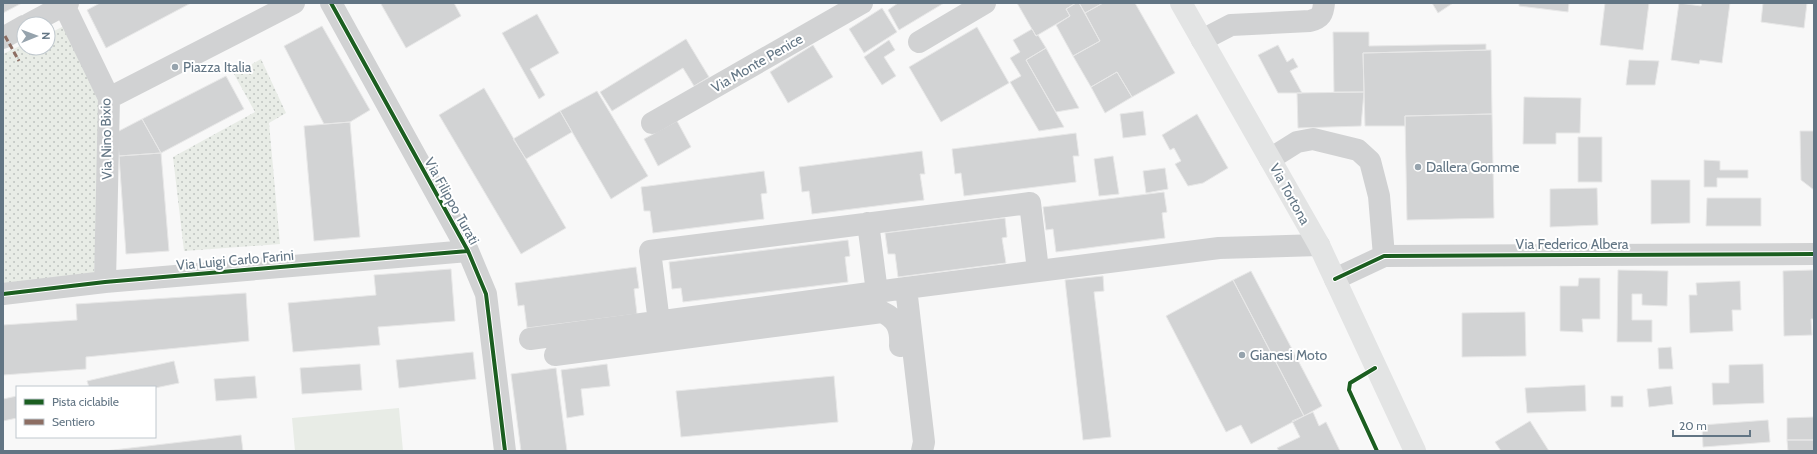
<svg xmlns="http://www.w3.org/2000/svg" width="1817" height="454" viewBox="0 0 1817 454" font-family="Cabin,sans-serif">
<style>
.park{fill:url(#park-dots)}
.pitch{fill:#e8ece6}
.building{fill:#d2d3d4;stroke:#e8e8e8}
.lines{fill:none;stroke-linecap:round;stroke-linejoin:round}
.minor{stroke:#d1d2d3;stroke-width:22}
.major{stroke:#e3e4e4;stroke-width:22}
.quiet{stroke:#8d6e63;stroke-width:3;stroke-dasharray:6 3;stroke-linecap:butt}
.cycleway-casing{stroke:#fff;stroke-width:6}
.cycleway{stroke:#1b5e20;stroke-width:4}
.poi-dot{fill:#96a3ad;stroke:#fff;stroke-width:1.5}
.labels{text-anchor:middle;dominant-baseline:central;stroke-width:4;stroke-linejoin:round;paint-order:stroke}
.street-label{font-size:14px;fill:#627584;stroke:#fff}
.poi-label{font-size:14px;fill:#627584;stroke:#fff;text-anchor:start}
</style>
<defs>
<pattern id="park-dots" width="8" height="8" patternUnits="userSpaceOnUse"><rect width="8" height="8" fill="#e8ece6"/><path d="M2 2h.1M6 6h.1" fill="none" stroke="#bfc4c0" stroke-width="1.8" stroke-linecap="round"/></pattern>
</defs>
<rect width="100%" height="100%" fill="#f8f8f8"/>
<path class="park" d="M62 27 71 32 103 100 94 276 3 286V54L24 44V48H48V34Z
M261 59 286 113 269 123 280 244 184 251 173 157 255 112 234 74Z"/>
<path class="pitch" d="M399 408 403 451H295L292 418Z"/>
<path class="building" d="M3 3H22L3 13Z
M100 3H191L106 48 87 10Z
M383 3H454L461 16 406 48 381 4Z
M898 3H944L899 30 888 10Z
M1017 3H1076L1066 9 1070 16 1036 36Z
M1076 3H1079L1100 41 1073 56 1056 25 1070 16 1066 9Z
M1079 3H1103L1085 13Z
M1103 3H1135L1175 73 1132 97 1117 72 1091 87 1073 56 1100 41 1085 13Z
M1432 3H1453L1438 13Z
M1519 3H1569L1568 12 1519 6Z
M1605 3H1649L1643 50 1600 45Z
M1679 3 1701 6 1702 3H1730L1722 63 1700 60 1699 64 1671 60Z
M1763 3H1807L1804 28 1761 22Z
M882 8 897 32 864 53 849 29Z
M537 14 559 53 530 69 545 95 539 99 502 33Z
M322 26 370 110 350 122 324 124 284 46Z
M977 27 1009 83 941 122 909 67Z
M1032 29 1036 36 1038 35 1046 48 1026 60 1064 127 1039 131 1010 82 1021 76 1010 58 1020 52 1013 40Z
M1333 32H1369V46L1486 44V50L1363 53 1364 92H1334Z
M686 39 709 77 694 86 683 68 612 111 600 92Z
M889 40 895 50 884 57 896 76 882 85 864 57Z
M813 45 833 77 788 103 770 72Z
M1278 45 1287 62 1293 58 1298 67 1290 71 1302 93H1278L1258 55Z
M1046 48 1079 108 1056 112 1026 60Z
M1491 50 1492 114 1405 116V126H1365L1363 53Z
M1629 60 1659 61 1655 85H1626Z
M1117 72 1132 97 1105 113 1091 87Z
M226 76 244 109 161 153 142 119Z
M484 88 566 228 521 254 439 115Z
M597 91 648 176 611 199 560 111Z
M1364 92 1361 126 1298 128 1297 93Z
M1524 97 1581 98 1580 133H1556V144H1523Z
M560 111 572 132 526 159 513 139Z
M1143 111 1146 135 1123 138 1120 114Z
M1197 114 1228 168 1203 183 1188 186 1175 164 1181 161 1174 148 1170 150 1162 135Z
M1492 114 1494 218 1407 220 1405 116Z
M142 119 161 153 119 156 117 132Z
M677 121 691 147 658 166 644 139Z
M350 122 360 237 314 241 304 126Z
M1800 131H1814V190L1801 180Z
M1076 133 1079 156H1073L1076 182 964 196 961 173 955 174 952 149Z
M1578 137H1602V182H1578Z
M922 151 925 174H920L924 200 812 214 809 191 802 192 799 167Z
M161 153 169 251 126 254 119 156Z
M1113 156 1119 194 1099 196 1094 159Z
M1704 160 1720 161V170H1748V178H1717V187H1704Z
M1165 168 1168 189 1146 193 1143 171Z
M764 171 767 193 761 194 764 219 653 233 650 211H644L641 187Z
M1651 180H1690V223L1651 224Z
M1597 188 1598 225 1550 227V189Z
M1164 192 1167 212 1162 213 1165 238 1056 252 1053 229 1046 230 1043 207Z
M1707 198H1761V226H1706Z
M1005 218 1007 237 1002 238 1006 263 898 277 895 254H888L885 233Z
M848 240 850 256 845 257 848 282 683 302 681 288 672 289 669 262Z
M636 267 639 288 634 289 637 314 527 328 524 305 518 306 515 283Z
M451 269 455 321 378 327 380 345 293 352 288 303 376 295 374 275Z
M1618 270 1668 271 1667 306 1642 305V294H1632V320H1652V342H1617Z
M1813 270 1814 319H1811L1812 335 1784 336 1783 271Z
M1251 271 1322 406 1304 416 1233 280Z
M1103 276 1104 291 1094 292 1111 437 1083 440 1065 280Z
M1579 278H1600V319H1582L1583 332 1560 331V286H1578Z
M1233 280 1304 416 1251 444 1241 425 1226 432 1166 316Z
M1740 281 1741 310H1732L1733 331 1690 333 1689 295H1697L1696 283Z
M246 293 249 341 86 357V369L3 375V325L77 320 76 304Z
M1525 312 1526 356 1462 357V313Z
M1671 347 1673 369H1659L1658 348Z
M473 352 476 379 399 388 396 360Z
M174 361 179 383 155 388V387H89L87 381Z
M360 364 362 390 302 394 300 368Z
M607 364 610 386 581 389 584 415 567 418 561 370Z
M1763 364 1764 403 1713 405 1712 383H1729V365Z
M556 368 567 451H521L511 374Z
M255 376 257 398 216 401 214 379Z
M834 376 838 422 681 437 676 391Z
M1585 385 1586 411 1527 413 1525 388Z
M1671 386 1673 404 1649 407 1647 389Z
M17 396V418L3 421V399Z
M1611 396H1623V407H1611Z
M1313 412 1319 426 1326 422 1340 451H1279L1277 448 1300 437 1292 421Z
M1814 417V440H1787V418Z
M1768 420 1770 442 1703 447 1702 425Z
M1530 421 1549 451H1501L1495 442Z
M241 435 243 451H105Z
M1787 440H1814V451H1788Z"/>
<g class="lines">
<path class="minor" d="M63 3 109 98 105 282
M331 3 468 251 486 294 505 451
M29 24 68 3
M3 38 24 26
M1202 40 1231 25 1310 21C1321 18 1323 14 1324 3
M919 42 985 3
M109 98 294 3
M652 123 862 3
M1270 159 1297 142 1313 139 1358 150 1370 161 1379 196 1384 256
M868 223 877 292
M1335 279 1384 256 1814 254
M3 294 105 282 468 251
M659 322 650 251 1030 203 1038 270
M530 339 906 288
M555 355 882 312C897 319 901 328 900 346L903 345
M922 451 924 442 906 288 1219 248 1319 245"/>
<path class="major" d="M1181 3 1319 245 1415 451"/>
<path class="quiet" d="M5 36 19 61"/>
<defs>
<path id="cycleway" d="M331 3 468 251 486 294 505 451
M1335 279 1384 256 1814 254
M3 294 105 282 468 251
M1375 368 1350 383 1349 390 1377 451"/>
</defs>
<use href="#cycleway" class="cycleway-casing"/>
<use href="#cycleway" class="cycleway"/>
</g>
<g class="poi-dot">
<circle cx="175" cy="67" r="4"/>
<circle cx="1418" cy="167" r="4"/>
<circle cx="1242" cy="355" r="4"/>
</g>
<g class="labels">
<g class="street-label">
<text transform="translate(757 63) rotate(-30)">Via Monte Penice</text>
<text transform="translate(106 139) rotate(-91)">Via Nino Bixio</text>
<text transform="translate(1290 194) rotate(61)">Via Tortona</text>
<text transform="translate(452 201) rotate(61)">Via Filippo Turati</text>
<text x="1572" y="244">Via Federico Albera</text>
<text transform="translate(235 260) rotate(-5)">Via Luigi Carlo Farini</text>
</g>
<g class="poi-label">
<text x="183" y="67">Piazza Italia</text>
<text x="1426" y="167">Dallera Gomme</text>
<text x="1250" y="355">Gianesi Moto</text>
</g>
</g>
<rect width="1817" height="454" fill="none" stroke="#627584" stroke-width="8"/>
<rect x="16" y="386" width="140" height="52" fill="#ffffff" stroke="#c0c8ce"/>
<rect x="24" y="399" width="20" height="6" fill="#1b5e20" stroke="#c0c8ce"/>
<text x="52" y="406" font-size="12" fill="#627584">Pista ciclabile</text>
<rect x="24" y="419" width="20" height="6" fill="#8d6e63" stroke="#c0c8ce"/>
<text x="52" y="426" font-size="12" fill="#627584">Sentiero</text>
<g transform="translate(36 36) rotate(89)"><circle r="19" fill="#ffffff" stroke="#c0c8ce"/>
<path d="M0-3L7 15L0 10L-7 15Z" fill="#96a3ad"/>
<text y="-6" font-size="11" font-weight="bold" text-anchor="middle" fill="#627584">N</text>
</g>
<path d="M1673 430v6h77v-6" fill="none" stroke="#627584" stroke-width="2"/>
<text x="1679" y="430" font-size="12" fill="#627584" stroke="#ffffff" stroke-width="3" paint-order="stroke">20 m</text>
</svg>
